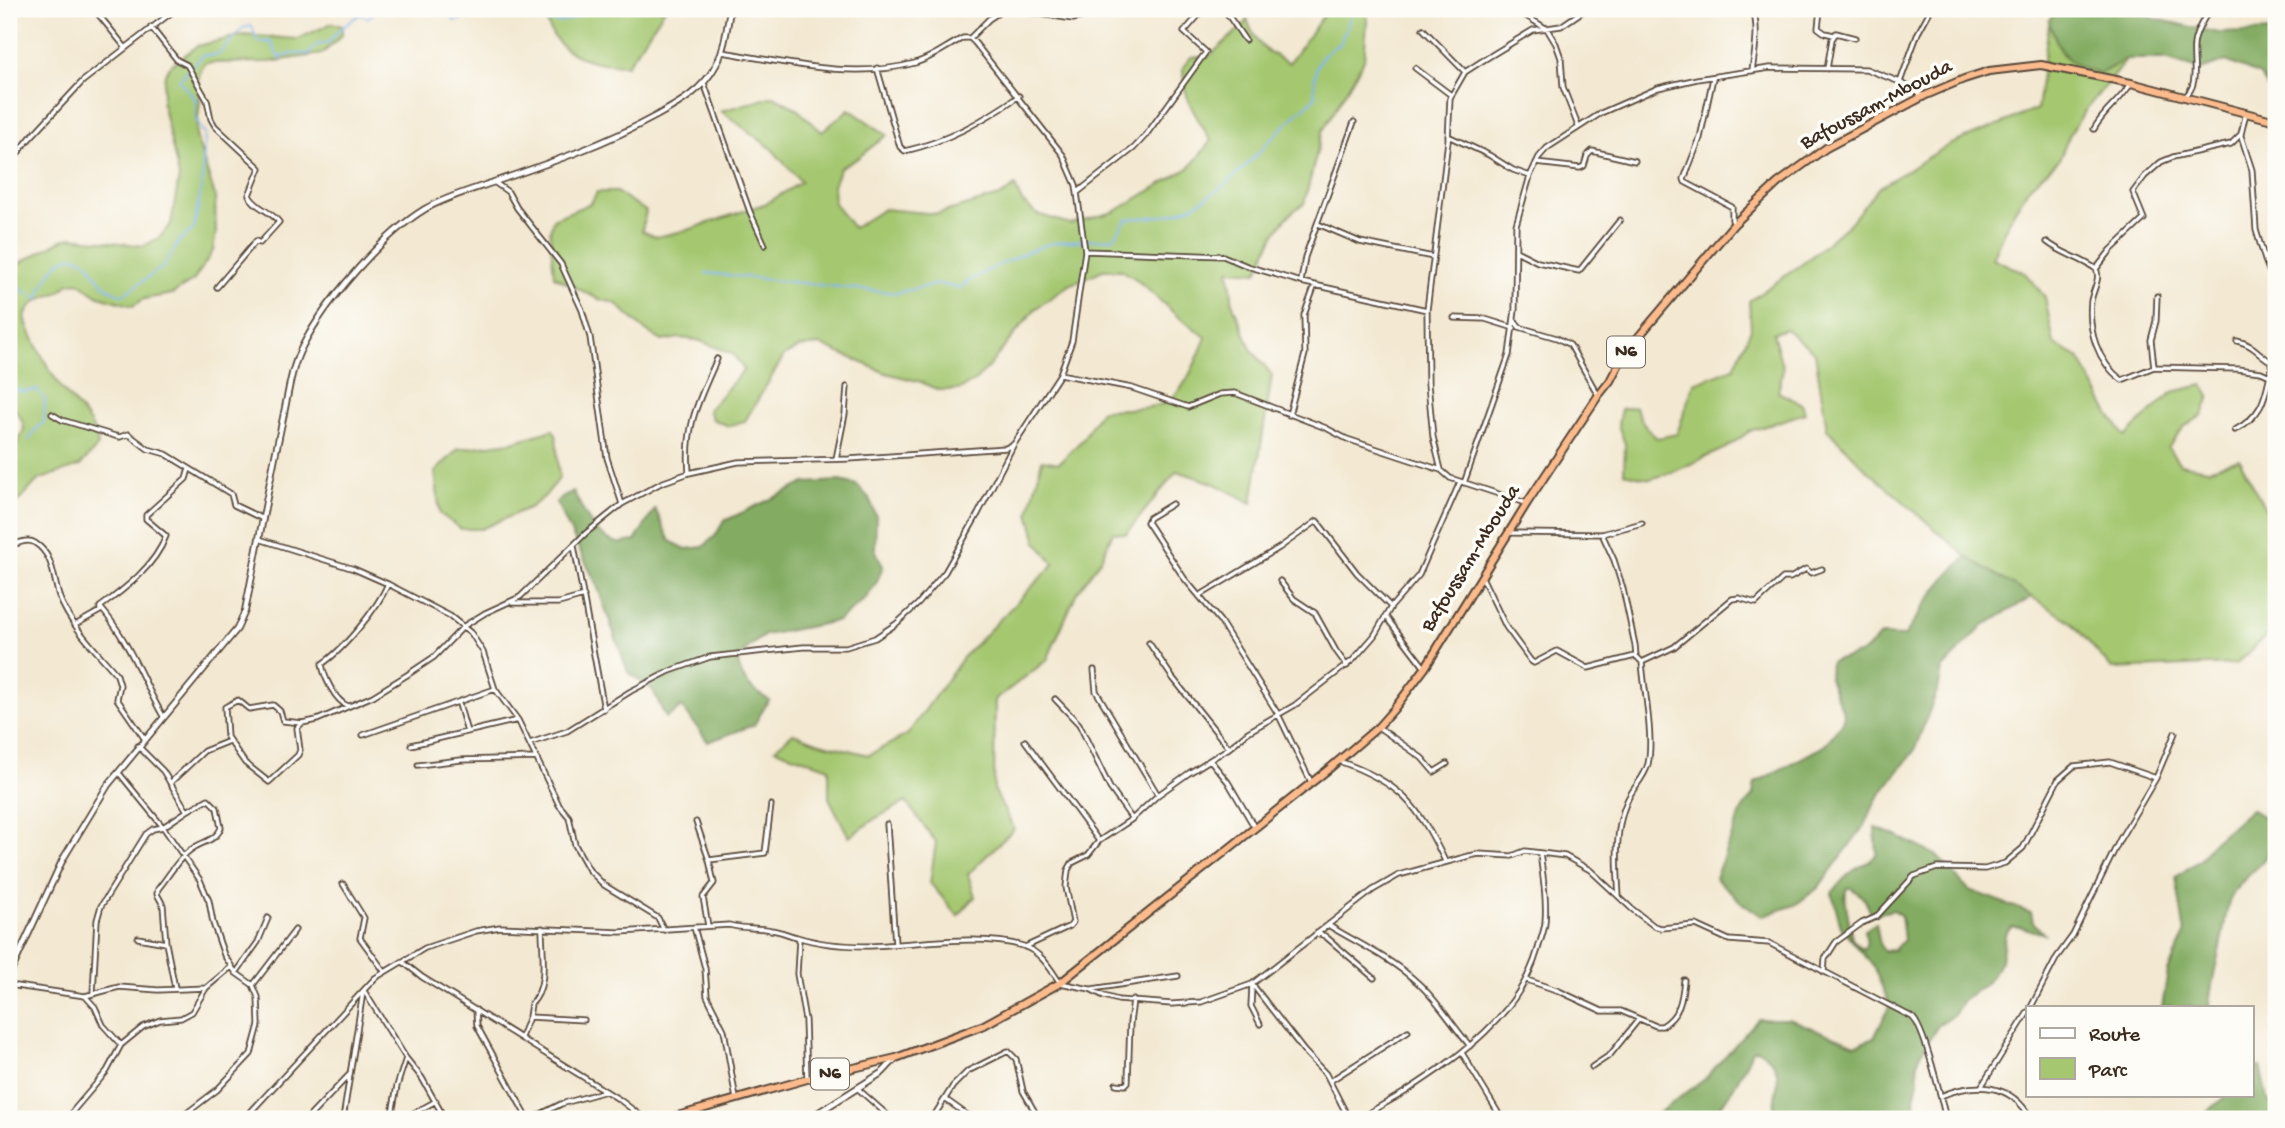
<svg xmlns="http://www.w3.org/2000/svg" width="2285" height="1128" viewBox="0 0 2285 1128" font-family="'Gochi Hand',sans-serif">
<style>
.green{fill:#a4c770;stroke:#707847;stroke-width:2}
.forest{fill:#83ac62;stroke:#5f6b40;stroke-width:2;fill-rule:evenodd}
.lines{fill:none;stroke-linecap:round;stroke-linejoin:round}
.stream{stroke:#83b6f0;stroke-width:2}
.minor-casing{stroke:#574639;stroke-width:7}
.tertiary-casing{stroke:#574639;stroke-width:8}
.trunk-casing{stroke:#574639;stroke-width:10}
.minor{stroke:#fff;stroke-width:3.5}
.tertiary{stroke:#fff;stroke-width:4.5}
.trunk{stroke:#fbbb8c;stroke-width:6}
.labels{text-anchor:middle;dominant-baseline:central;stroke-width:7;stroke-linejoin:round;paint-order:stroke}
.shield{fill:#fdfcf7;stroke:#75695f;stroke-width:2}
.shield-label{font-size:19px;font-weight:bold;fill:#3b2a1e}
.street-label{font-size:21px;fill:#3b2a1e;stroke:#fdfcf7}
</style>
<rect width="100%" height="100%" fill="#fdfcf7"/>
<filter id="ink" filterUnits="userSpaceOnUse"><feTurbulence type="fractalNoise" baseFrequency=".0143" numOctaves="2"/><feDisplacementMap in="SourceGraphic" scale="14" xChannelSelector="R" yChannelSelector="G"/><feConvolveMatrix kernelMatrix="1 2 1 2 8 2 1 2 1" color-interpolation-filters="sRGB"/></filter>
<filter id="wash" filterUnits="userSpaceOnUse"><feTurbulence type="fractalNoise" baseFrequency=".00686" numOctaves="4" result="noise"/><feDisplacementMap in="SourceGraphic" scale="28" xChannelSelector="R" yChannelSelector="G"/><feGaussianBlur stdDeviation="1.57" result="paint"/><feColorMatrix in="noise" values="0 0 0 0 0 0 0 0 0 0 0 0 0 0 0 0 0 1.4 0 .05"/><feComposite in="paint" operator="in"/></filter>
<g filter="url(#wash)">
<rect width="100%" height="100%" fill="#f3e8d1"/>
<path class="green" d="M553 9H665L627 65C595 65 556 56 547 21Z
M1328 9H1368L1364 60 1322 132 1304 204C1279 217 1268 247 1257 272L1229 270 1233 305 1251 349 1272 375 1252 503 1213 483 1177 471 1126 534 1113 532 1101 559 1076 594 1047 660 995 700 994 790 1014 829 968 874 975 897 958 916 930 883 936 842 906 802 876 818 849 837 829 798V768L775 749 793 733 820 743 869 755 907 735 965 655 1054 564 1037 542 1029 513 1042 460 1059 463 1082 440 1101 410C1120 409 1144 410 1162 404 1184 396 1198 357 1206 337L1177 316 1136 279 1121 270H1103L1069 285 1035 309 989 366 976 380 958 390H938L921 382 886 373 821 345 800 347 784 356 745 421 728 426 712 419 708 410 744 370 733 354 698 340 680 338 662 341 646 331 615 303 598 299 554 276 550 232 553 219 591 203 597 192H616L646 211 642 231 656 237 688 230 767 203 801 182 771 148 721 111 774 96 796 108 822 132 849 109 887 135 855 160 840 168 833 185 834 203 853 228 884 209 937 214 1003 195 1015 186 1022 202 1037 214 1070 224 1114 212 1190 167 1211 141C1195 113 1183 101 1183 67L1191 57H1208L1244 25 1247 19C1256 45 1264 51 1289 63Z
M332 23 342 26V35L322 54 269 62 206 63 201 70 198 80 200 100 196 136 215 196 216 233 213 251 194 280 172 294 144 299 133 306 99 296 78 282 68 284C58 299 34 294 26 314 22 325 53 376 61 387 74 405 96 422 98 446L80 466 38 480 17 503 9 506V451L16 447 24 429 22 420 9 401V269L62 240 72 237 144 246 160 237 171 224 179 177 162 102 165 74 170 66 197 46 243 35 298 39Z
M2049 23 2063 56 2099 73 2127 59 2087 108 2070 134 2059 160 2030 186 2010 218 1992 258 2025 273 2045 297 2054 344 2079 358 2109 414 2125 437 2173 392 2203 385 2210 396 2203 415 2184 427 2168 448 2180 464 2208 469 2239 459 2276 529V626L2236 664 2112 669 2070 621 1967 557 1866 469 1827 429 1815 353 1786 329 1773 333 1783 369 1778 392 1802 404 1805 413 1750 431 1726 448 1673 472 1650 479 1624 473 1625 444 1618 425 1621 409 1635 407 1646 428 1657 438 1677 434 1694 383 1734 368 1751 329 1749 301 1805 262 1850 223 1878 188 1949 145 2037 109Z
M553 430 556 434 559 479 544 497 531 507 481 529H461L440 514 435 472 458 449 512 442Z"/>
<path class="forest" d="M2055 9H2142L2151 18 2219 33 2276 31V101L2260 75 2226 61 2201 70 2165 59H2127L2099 74C2063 62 2063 56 2049 23Z
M840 481 857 485 869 498 876 516 875 549 883 566 876 584 865 599 838 621 765 635 750 646 737 659C742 682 749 688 769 700L754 725 708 742 682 707 666 718 653 690 628 672 596 583 556 502 573 491C583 510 594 538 618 543 623 544 630 541 635 541L655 509 670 541 686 549 703 547 715 536 724 521 805 483Z
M1967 557 2032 597 1983 626 1942 669 1939 686 1914 751 1876 800 1866 823 1818 888 1795 905 1762 916 1741 902 1715 878 1742 810 1753 795 1755 783 1824 746 1843 722 1844 714 1829 678 1830 662 1862 653 1881 635 1905 636C1923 607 1940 579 1967 557Z
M2251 809 2269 821C2281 867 2243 867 2229 902 2226 911 2225 923 2223 933 2218 959 2211 982 2209 1007H2162L2168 971 2185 934 2176 877 2201 859 2211 844Z
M1875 828 1897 836 1936 855 1969 890 2031 913 2033 922 2044 934 2021 927H2011L2005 934 2001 961 1992 976 1985 984 1963 1000 1954 1015 1939 1024 1925 1046 1917 1062 1918 1081 1914 1098 1916 1119H1773C1772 1089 1792 1070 1757 1049L1752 1050C1743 1073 1726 1102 1710 1119H1650L1705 1079 1758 1019H1789L1856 1045 1874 1038 1890 1005 1873 966 1841 927 1832 893C1838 885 1844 877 1853 871 1864 863 1867 866 1877 854ZM1847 888H1851L1864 898 1870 911 1874 914 1894 910 1901 916 1904 939 1894 950 1884 951 1880 945 1876 923 1864 931C1866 937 1869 944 1863 949L1852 939C1851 926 1842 897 1847 888Z
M2260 1066 2267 1098 2276 1108V1119H2199L2227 1095H2252V1071Z"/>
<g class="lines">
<path class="stream" d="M448 9 454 21C471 17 491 13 510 14 544 17 555 34 590 9
M706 273 896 293 937 284 960 288C974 275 1040 244 1059 242 1077 240 1095 241 1113 238L1127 219C1146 218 1167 217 1185 209 1239 186 1270 133 1315 98 1313 73 1314 56 1340 44L1354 9
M9 282 38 299C45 280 61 244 87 262 90 264 91 268 93 271 101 283 109 291 123 295L163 267 180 240 194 229 202 184 205 134C195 122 194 115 196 100L179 80 203 55H218L243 28 252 26 257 42H271L279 58 295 53 309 54 316 45 328 43 337 32 360 14 367 18 380 9
M9 376 10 387 22 392 37 390 45 400 44 422 35 430 29 440"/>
</g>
</g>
<g filter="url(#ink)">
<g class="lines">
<defs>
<path id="minor" d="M94 9 125 47
M1006 9 1073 19 1113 9
M1224 9 1245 40
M1515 9 1547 29 1556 44 1561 58 1563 87 1578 126
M1820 10 1818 28 1825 33 1834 35
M151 27 177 60 187 65 207 100 211 119 215 126 260 168 249 195C254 207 271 211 279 222L260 243 256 241 217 287
M1423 29 1465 72
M970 38 989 19 1004 9
M877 68 900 147 905 151C948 141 983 121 1019 96
M1415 68 1451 95
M1827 69 1832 39 1836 33 1855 38
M1752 71C1755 50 1759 30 1753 9
M1713 78 1700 138 1684 179 1685 182 1732 207V220L1734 224
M1900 82 1918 33 1931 9
M704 83 750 212 765 245
M2184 97C2202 85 2190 56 2195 39 2198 28 2204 18 2210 9
M2246 113 2241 134 2231 144 2173 157 2161 162 2145 176 2133 192 2144 219 2111 250 2096 269C2101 278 2093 290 2091 301 2088 330 2097 362 2122 380L2154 367 2237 369 2261 372 2270 376
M2094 129C2105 109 2120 102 2131 83
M1448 136 1489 155 1513 170 1530 176
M2241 136 2252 170 2256 230 2265 260 2276 288
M1536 163 1580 168 1584 166 1587 156 1592 151 1635 161
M9 164 30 138 83 81 176 9
M494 182 508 192 517 208 561 264 582 310 590 337 607 458 622 504
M1078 192 1134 148 1146 135 1206 52 1184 32 1204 9
M1318 224 1360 242 1433 257
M2047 242C2062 254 2081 258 2096 269
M1085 251 1223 256 1247 266 1301 282 1427 310
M1516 251 1538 262 1579 271 1620 220
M1301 282 1305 257 1354 122
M1454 318 1485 319 1514 328
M1515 321 1519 327 1557 338 1570 345 1598 395
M2237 341C2253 344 2259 355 2273 363
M2154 367 2151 340 2156 321 2157 296
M1060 374 1132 388 1188 407 1220 394 1235 393 1326 428 1347 439 1441 470 1450 478 1526 503
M52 414 62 420 115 436 120 437 128 434 148 449 166 454 231 494 234 505 263 519
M1289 415 1305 354 1304 315 1315 285
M2235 430C2271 411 2264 386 2276 353
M836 459 845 414 847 387
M1441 470 1433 437 1428 384 1427 310 1448 141 1450 98 1465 72 1482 61 1533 30 1561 26 1586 9
M689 473C685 425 698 402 717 359
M1464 483 1509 355 1515 310 1516 225 1530 176 1539 157 1547 148 1601 113 1658 88 1697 79 1770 68 1866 69 1900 82 1922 95
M1172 504 1149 518 1147 522 1184 578 1220 621 1278 714 1311 782
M1509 533 1602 534 1642 523
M1602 534 1614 560 1623 589 1635 645 1636 656 1642 662C1644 691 1654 737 1648 764 1644 779 1633 787 1627 801 1614 830 1617 865 1619 896
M259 539 354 569 388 584 450 616 471 633 483 652 495 689 518 720 559 805 569 817 575 845 589 870 604 885 658 918 664 930
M9 546C17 544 27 538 35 543 54 555 53 578 59 596 70 626 97 651 117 675L120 685 117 699 144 738
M574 546 604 709
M1482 577 1506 627 1531 661 1534 663 1557 651 1588 668 1635 656
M1280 581 1294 599 1315 613 1336 651 1347 666
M1199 596 1279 548 1317 521 1357 573 1391 607
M512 603H559L584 596
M1386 617 1425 668
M75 625 100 611V607
M1149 643 1172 677 1229 748
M1642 662 1674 647 1732 599 1739 598 1756 603 1783 578H1790L1806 569 1811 573 1822 569
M1094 670 1096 691 1158 795
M1055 699 1079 724 1110 788 1132 819
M459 704 467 732
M348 706C335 701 324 677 322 664 344 649 377 609 388 584
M163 716C142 680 128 638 100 607 125 589 155 566 166 536L146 519V515L186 479 189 469
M302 723 297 728 300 750 298 755 269 782 245 763 227 737 225 707 238 700 249 709 273 705 280 711 283 721 302 723 317 720 373 696 407 675 434 657 464 626 485 613 520 597 586 533 622 504 661 483 689 473 738 462 849 459 1006 448 1014 444 1060 374 1072 341 1085 251 1076 185 1063 155 975 43 970 38H963C947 46 933 58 915 63 852 80 785 62 722 52
M1378 727 1422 758 1434 772 1447 764
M363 735 495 689
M1025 741 1099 841
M530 743 567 731 631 691 670 671 710 657 803 647H846L875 638 896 624 918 604 945 572 978 514 1014 444
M411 745 518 720
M1210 760 1228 782 1255 828
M1339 761C1400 783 1417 803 1445 861
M418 765 461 760 536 758
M119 773 163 827 200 880 209 901 213 923 224 955 236 973 253 985 258 997 259 1025 251 1054 217 1090 179 1119
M170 783 204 751 229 741
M696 822 709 860
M887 824 895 944
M343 884 364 918 360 938 384 971
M1328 925C1359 944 1391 958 1418 983 1438 1001 1453 1026 1470 1046
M708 926 703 897 714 883 709 860 765 853 771 805
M694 927 705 968 707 996 724 1030 736 1099
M1317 933 1325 936 1374 978
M138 938 166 943 175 988
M799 939 797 974 805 1020 807 1079
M166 943 163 905 157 894 158 889C169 876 179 856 195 847 205 841 216 840 221 828L217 808 208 799 187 811
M1025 947 1070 926 1073 922 1066 887 1068 870 1072 863 1088 855 1099 841 1132 819 1158 795 1189 773 1229 748 1248 732 1295 705 1353 660 1374 636 1391 607 1419 575 1460 482
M403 962 422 977 620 1100 645 1119
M1824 972 1825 959 1836 942 1862 923 1876 917 1914 876 1937 868 1985 869 2005 863 2023 848 2058 780 2074 766 2110 762 2156 778
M236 973 258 942 268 918
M1527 980 1559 991 1602 1011H1621L1656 1026H1662C1680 1015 1682 1000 1684 980
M1252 984 1304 1051 1326 1074 1349 1119
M9 985 85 996 95 1007 103 1025 121 1045
M253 985 295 930
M1252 985 1251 1006 1260 1024
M1092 989 1178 976
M364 991 406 1058 422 1078 445 1119
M93 993 97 920 101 906 146 834 153 829 163 827 187 811 163 771 138 746
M85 996 119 987 158 990 206 988
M2031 1007 2057 957 2073 935 2120 839 2156 778 2175 733
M476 1010 477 1026 528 1119
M529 1017 584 1020
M521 1037 529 1017 531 1004C549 987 542 952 542 928
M1462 1053 1502 1119
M1592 1067 1610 1055 1639 1019
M1330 1081 1408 1031
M1116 1084 1125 1085 1128 1082 1130 1023 1133 1000
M1981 1087 2028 1012
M857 1088 892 1119
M1941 1096C1975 1081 2012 1083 2031 1119
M945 1099 973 1119
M71 1119 73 1111 107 1071 121 1045 143 1027 160 1020 181 1018 192 1012 206 988 231 967
M244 1119 375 978 425 948 476 931 500 927 620 932 729 925C743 929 757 927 771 930 780 931 789 935 797 937 819 944 844 946 867 946 913 945 979 933 1023 946 1041 952 1050 968 1060 983L1090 989 1104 996 1118 1000 1172 1004 1201 1002 1252 984 1373 890 1399 875 1469 856 1479 854 1512 856 1525 851 1565 856 1590 870 1632 909 1654 926 1661 928 1696 925 1729 940 1769 943 1912 1017C1924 1026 1942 1101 1946 1119
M307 1119 349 1075
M343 1119 363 992
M391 1119 397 1086 406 1058
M403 1119 436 1101
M531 1119 561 1104 606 1091
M932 1119 953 1086 968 1071 1008 1051 1016 1059 1023 1091 1039 1119
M1359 1119C1374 1109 1390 1101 1405 1092 1460 1056 1519 1016 1538 949 1540 941 1544 932 1545 923 1547 900 1543 877 1540 853"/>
<path id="tertiary" d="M9 976 63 859 108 785 237 629 245 611C258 547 269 482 283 418 288 395 291 368 302 347 325 302 382 235 425 209 446 197 471 190 494 182 550 163 605 144 656 116 680 103 703 90 716 65 725 48 727 28 730 9
M808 1119 883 1072 896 1058"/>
<path id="trunk" d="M667 1119 807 1079 896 1058 984 1025 1060 983 1330 768 1378 727 1394 709 1425 668 1527 503 1598 396 1610 381 1624 354 1734 224 1778 183 1826 148 1924 96 1964 79 1989 71 2041 65 2131 83 2276 121"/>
</defs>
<use href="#minor" class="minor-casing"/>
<use href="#tertiary" class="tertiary-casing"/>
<use href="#trunk" class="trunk-casing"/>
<use href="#minor" class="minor"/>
<use href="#tertiary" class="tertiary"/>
<use href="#trunk" class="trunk"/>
</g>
</g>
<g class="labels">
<g class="shield">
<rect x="1607" y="336.5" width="38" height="31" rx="5"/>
<rect x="811" y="1058.5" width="38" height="31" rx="5"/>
</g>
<g class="shield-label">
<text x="1626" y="352">N6</text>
<text x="830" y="1074">N6</text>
</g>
<g class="street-label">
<text transform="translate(1877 106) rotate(-28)">Bafoussam-Mbouda</text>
<text transform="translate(1472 559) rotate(-58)">Bafoussam-Mbouda</text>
</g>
</g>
<rect width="2285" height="1128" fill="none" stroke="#fdfcf7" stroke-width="35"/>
<rect x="2026" y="1006" width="228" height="91" fill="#fdfcf7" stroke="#afa8a0" stroke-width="2"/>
<rect x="2040" y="1028" width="35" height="10" fill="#ffffff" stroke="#afa8a0" stroke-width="2"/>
<text x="2089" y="1040" font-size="21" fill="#3b2a1e">Route</text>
<rect x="2040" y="1058" width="35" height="21" fill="#a4c770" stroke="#afa8a0" stroke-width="2"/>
<text x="2089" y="1076" font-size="21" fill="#3b2a1e">Parc</text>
</svg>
